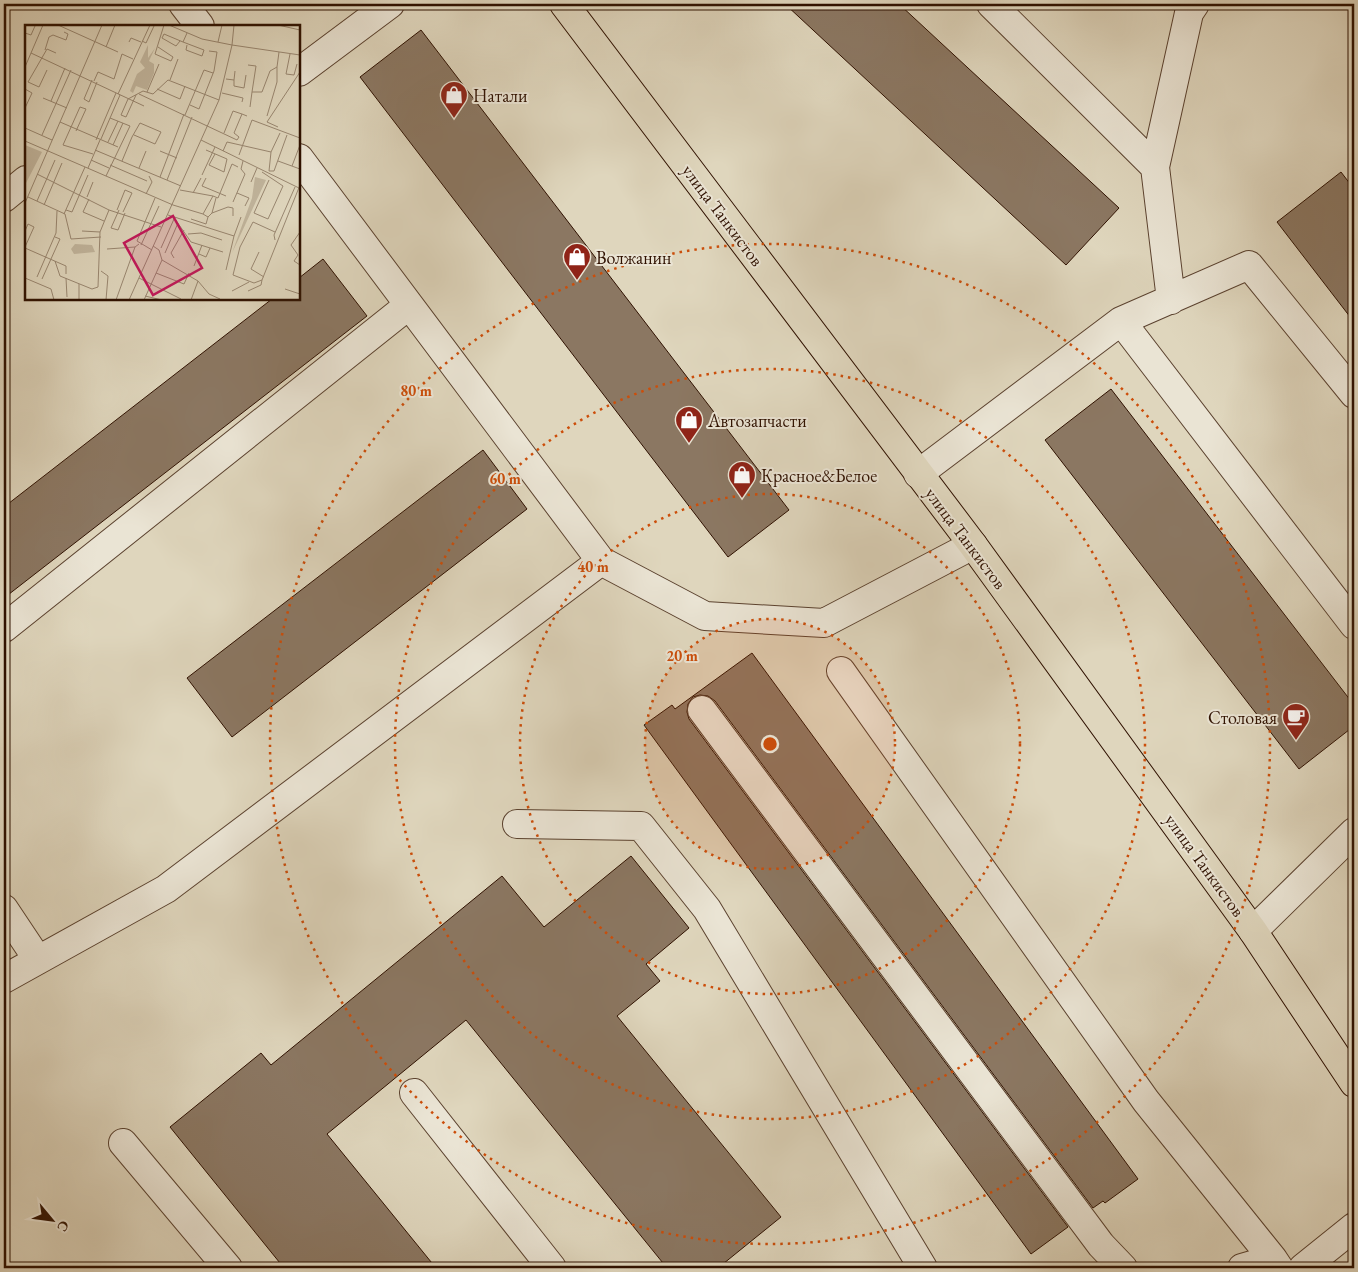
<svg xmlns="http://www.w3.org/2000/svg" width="1358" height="1272" viewBox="0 0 1358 1272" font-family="'EB Garamond',serif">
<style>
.building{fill:#8b7762;stroke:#2f1100}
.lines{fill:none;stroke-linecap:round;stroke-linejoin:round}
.minor-casing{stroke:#5b422f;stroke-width:30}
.major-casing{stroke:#2f1100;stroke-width:30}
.minor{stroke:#eae4d4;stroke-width:28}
.major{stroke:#dfd6bd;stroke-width:28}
.ring{fill:none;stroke:#cc4e0a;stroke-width:2.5;stroke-dasharray:2.5 5}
.labels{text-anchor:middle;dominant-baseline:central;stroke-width:4;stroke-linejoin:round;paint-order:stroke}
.poi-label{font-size:18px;fill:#2f1100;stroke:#eae4d4;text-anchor:start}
.street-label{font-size:18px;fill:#2f1100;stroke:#eae4d4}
.inset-road{fill:none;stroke:#998771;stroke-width:1}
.view{fill:#c2185b;fill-opacity:0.15;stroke:#c2185b;stroke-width:2.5}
.inset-edge{fill:none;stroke:#2f1100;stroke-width:2.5}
.centre{fill:#cc4e0a;stroke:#eae4d4;stroke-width:2.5}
.ring-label{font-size:15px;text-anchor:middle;font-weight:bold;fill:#cc4e0a;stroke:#eae4d4;stroke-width:4;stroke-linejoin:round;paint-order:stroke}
</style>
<rect width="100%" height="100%" fill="#dfd6bd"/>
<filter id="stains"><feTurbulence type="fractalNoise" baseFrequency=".004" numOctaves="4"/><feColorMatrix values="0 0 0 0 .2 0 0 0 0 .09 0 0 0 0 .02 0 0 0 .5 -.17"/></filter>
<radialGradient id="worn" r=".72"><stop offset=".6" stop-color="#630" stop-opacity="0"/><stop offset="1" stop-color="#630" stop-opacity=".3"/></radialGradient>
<path class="building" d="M785 4H899L1119 208 1066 265Z
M421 30 789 510 728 557 360 77Z
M1341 172 1354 189V322L1277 222Z
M323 259 367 316 4 598V507L272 299H299V278Z
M1111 389 1354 705V726L1299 769 1045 440Z
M483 450 527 509 232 737 187 678Z
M752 653 1138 1179 1105 1203 1103 1201 1093 1208 715 701 708 696 700 695 693 697 688 704 687 712 689 719 1068 1227 1031 1254 644 725 672 705 675 709Z
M631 856 689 928 646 964 660 981 617 1016 781 1217 718 1268H667L466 1020 327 1134 436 1268H284L170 1127 261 1053 271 1065 502 876 544 927Z"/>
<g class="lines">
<defs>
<path id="minor" d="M183 4 200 26
M991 4 1155 167 1171 300
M299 72 390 4
M299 158 601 561 705 616 824 623 973 545
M1155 167 1189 13 1195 4
M4 198 26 180
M1121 321 1354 625
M918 474 1121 321 1249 265 1354 394
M4 628 409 305
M841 671 1146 1101 1273 1259
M702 710 1101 1245 1123 1268
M517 824 641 826 707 909 923 1268
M4 909 38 960
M1253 931 1354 832
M4 979 166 889 601 561
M414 1093 552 1268
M123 1143 228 1268
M1242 1268 1273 1259 1279 1268
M1303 1268 1354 1227"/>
<path id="major" d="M564 4 973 545 1253 931 1354 1083"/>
</defs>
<use href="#minor" class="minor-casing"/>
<use href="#major" class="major-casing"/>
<use href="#minor" class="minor"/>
<use href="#major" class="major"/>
</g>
<circle cx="770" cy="744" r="125" fill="#cc4e0a" fill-opacity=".12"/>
<g class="ring">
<circle cx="770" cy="744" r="125"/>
<circle cx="770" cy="744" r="250"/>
<circle cx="770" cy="744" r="375"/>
<circle cx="770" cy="744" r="500"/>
</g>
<defs>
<symbol id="shop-pin" viewBox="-11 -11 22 30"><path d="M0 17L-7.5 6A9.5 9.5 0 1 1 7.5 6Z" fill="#8f2418" stroke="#eae4d4"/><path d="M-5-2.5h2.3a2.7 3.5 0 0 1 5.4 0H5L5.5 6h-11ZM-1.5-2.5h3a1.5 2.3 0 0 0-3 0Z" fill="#fff"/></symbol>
<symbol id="cafe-pin" viewBox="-11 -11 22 30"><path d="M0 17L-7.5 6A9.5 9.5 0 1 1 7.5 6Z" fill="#8f2418" stroke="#eae4d4"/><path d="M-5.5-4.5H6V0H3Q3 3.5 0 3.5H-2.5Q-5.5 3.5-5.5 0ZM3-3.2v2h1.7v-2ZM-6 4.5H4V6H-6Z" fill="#fff"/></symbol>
</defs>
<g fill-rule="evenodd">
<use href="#shop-pin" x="438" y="79" width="32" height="43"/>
<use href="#shop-pin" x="561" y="241" width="32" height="43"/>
<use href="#shop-pin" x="673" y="404" width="32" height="43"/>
<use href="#shop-pin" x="726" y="459" width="32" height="43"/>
<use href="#cafe-pin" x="1280" y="701" width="32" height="43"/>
</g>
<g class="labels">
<g class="poi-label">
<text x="473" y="95">Натали</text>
<text x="596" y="257">Волжанин</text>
<text x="708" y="420">Автозапчасти</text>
<text x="761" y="475">Красное&amp;Белое</text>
<text x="1277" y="717" text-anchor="end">Столовая</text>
</g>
<g class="street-label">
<text transform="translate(723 215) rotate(53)">улица Танкистов</text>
<text transform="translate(966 538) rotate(53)">улица Танкистов</text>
<text transform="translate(1205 865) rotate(54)">улица Танкистов</text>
</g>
</g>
<g transform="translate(25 25)">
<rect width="275" height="275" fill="#dfd6bd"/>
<path d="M123 20V33L130 23 124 36 129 39V48L122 65 111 61 108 68 105 66 112 49 120 43 115 37ZM0 120 17 127 0 160ZM230 152 241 155 207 228 227 173ZM50 219 67 220 70 227 49 229 46 224Z" fill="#c1b59d"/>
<path class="inset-road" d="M33 0 93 27M144 0 177 14 207 20 209 0M253 0 275 5M0 8 6 10 10 1M162 8 158 17 179 25 177 31 161 25 162 20M117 16 121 18 129 1M155 16 151 21 137 13 139 9 158 17M104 17 106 13 116 17M193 17 197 0M81 22 90 0M133 22 148 32 146 36 130 29 139 0M20 25 24 12 28 10 41 15 43 9 39 7M6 28 119 81M265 29 261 49 269 50 272 39M223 40 231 41 227 67M0 42 18 0M22 45 14 62 3 57 22 24 31 28M201 54 209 55 210 46M67 55 59 74 64 77 72 57M145 55 153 34M209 55V61L219 63 221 50M69 56 73 47 89 54 97 29 108 34M0 64 7 68 0 83M132 64 155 74 160 61M122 67 134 39M197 68 218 73 217 77M93 69 125 0M114 69 212 115 214 112 209 108 217 89 222 91M111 70 101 92 96 90 103 74 118 66 128 69 143 55 194 75M18 73 42 83M26 76 40 43M165 80 174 84 189 46 192 27 184 26M225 82 227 67H237L245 46 252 42 254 27M160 90 179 45 188 48M242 91 252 57V42M35 97 93 122M253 102 242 97 275 47M0 103 27 115M51 106 61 84 55 82 38 120 68 129M199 108 208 86 217 89M255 108 246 127 244 146H249L262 110M17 110 46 45M76 114 95 70M71 115 91 68M176 115 274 163M0 116 148 180 178 189 188 171 193 173 207 139 213 142M83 117 93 96M88 120 98 98M70 125 156 161M181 125 202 134 199 147 184 140 190 129M135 126 152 133M198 126 202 117 246 127M214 130 227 95 275 113M66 135 84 143M97 136 107 112 115 98 136 107 130 119 109 110M253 136 275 144M85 140 122 156M267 141 275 120M63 143 75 115M114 143 121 126M237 147 258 161 243 194 229 188 244 155M12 149 84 185 136 202M177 150 190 122M81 151 105 101 85 93M135 152 159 89M181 153 177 161 201 171M142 155 167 92M226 157 232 143M155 165 188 171M168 168 176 153M212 168 224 173 220 181M121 169 127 157 124 151M3 172 40 189 46 214 76 212M62 172 68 157M64 174 58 187 79 196M12 176 30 135M208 177 220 149 216 144 218 136M0 178 77 0M19 180 37 138M41 185 47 187 63 150M92 185 100 165 107 168 98 187M94 185 86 203 93 205 100 188M187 188 203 182 208 183V191M39 189 60 142M143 190 209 211 201 245M183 192 187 188 191 173M150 194 166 217 198 227M166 194 181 199 183 192 178 189M0 206 3 199 9 202 0 222M57 206 75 207M250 207 228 197 215 222 208 250 229 258 237 255 275 160M275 207 266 220 273 230 269 236 275 240M163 209 176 208 197 215M209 211 216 192M250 215 249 210 270 162M116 220 134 181M0 223 41 241V249M136 223 149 194M82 224 110 222M127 225 112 216 130 173M234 227 226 244 239 252M140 228 153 198M174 229 181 232 185 223M149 233 146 228 159 205M137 235 173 256 166 275M30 236 35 251 67 264 73 262 75 207 84 185M169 241 177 220M76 246 83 251 81 275M131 248 159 259 164 248M12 252 31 208 32 186M0 253 26 264 29 275M41 253 42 272M114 253 156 274M17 254 35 214 30 212M173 256 184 269 195 274M260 264 275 269M207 266 224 257M223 266 236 260 237 255M120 271 137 275M54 275V259M91 275 110 222 114 219M104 275 194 75 207 20 275 30M119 275 137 235 134 225 128 221"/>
<path class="view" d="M148 191 177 243 128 270 99 218Z"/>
<rect width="275" height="275" class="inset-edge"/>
</g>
<circle cx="770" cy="744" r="8" class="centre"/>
<g class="ring-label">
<text x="416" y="396">80 m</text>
<text x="505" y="484">60 m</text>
<text x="593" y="572">40 m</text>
<text x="682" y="661">20 m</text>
</g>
<rect width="1358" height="1272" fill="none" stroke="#dfd6bd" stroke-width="20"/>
<rect x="5" y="5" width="1348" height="1262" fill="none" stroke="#2f1100" stroke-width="2.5"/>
<rect x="10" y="10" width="1338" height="1252" fill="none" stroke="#2f1100"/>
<g transform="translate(52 1220) rotate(119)" stroke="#eae4d4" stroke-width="4" paint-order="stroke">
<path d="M0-4L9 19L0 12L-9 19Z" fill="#2f1100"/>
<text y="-8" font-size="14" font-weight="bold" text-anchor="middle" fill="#2f1100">С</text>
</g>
<rect width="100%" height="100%" filter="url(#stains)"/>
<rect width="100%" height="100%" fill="url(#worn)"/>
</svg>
